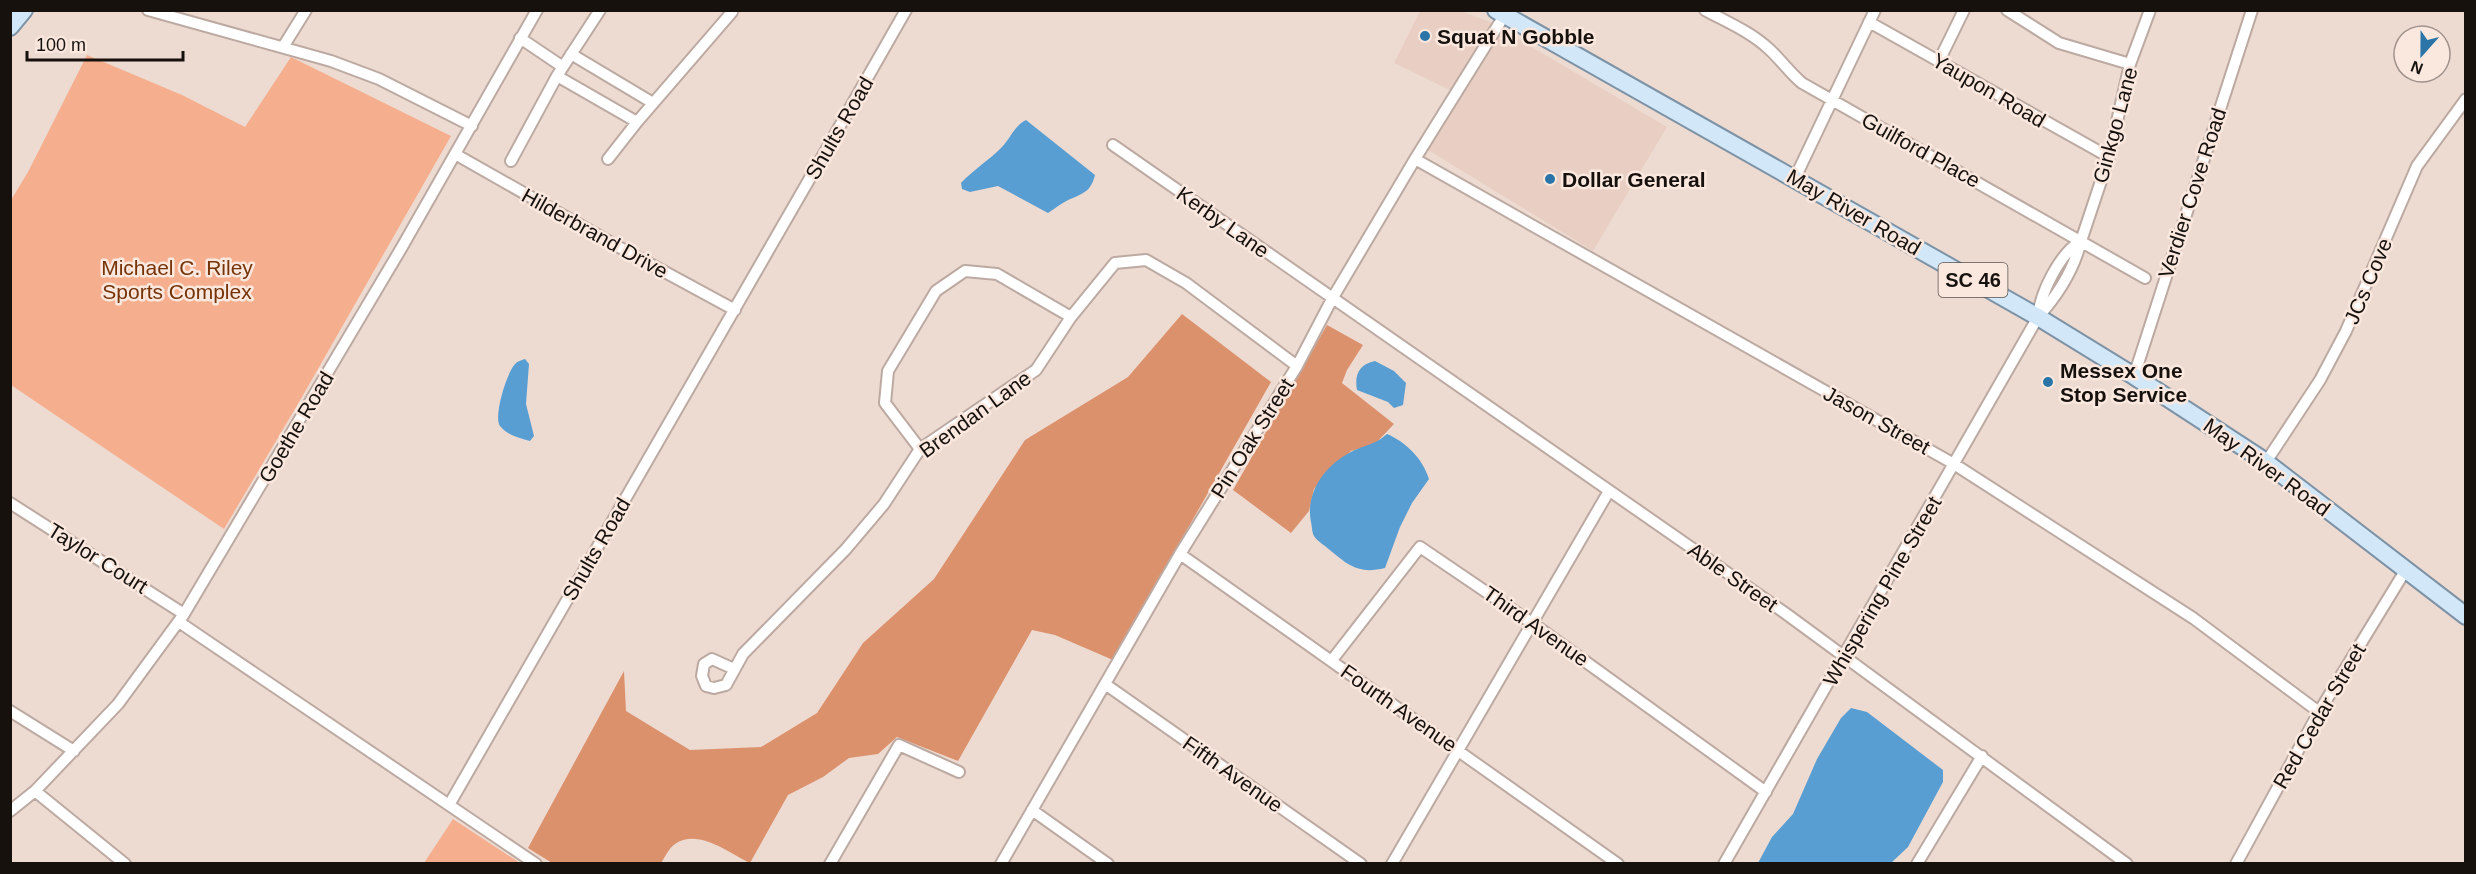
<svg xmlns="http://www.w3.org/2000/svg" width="2476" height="874" viewBox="0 0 2476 874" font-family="Helvetica,sans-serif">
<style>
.built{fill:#e9cfc3}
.green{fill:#f5af8e}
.forest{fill:#dc916d}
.water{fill:#599ed2}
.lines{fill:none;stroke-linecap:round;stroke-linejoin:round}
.street-casing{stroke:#bcaaa2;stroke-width:14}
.primary-casing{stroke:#7d92a4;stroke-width:20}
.street{stroke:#fff;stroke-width:10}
.primary{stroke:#d2e7f8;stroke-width:16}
.poi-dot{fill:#2a74a8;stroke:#fae8df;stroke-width:2}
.labels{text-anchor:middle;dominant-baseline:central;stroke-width:5;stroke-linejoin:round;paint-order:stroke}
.shield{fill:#fae8df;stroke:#5b524d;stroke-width:1.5}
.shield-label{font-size:20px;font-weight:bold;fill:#17110e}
.poi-label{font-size:21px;font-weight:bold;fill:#17110e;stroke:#fae8df;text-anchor:start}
.street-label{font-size:21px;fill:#17110e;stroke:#fae8df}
.park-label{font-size:21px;fill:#763308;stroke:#fae8df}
</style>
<rect width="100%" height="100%" fill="#eddbd2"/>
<path class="built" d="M1420 11H1461L1490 22 1667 127 1593 251 1428 150 1460 95 1394 63Z"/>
<path class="green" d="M87 55 182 95 245 127 291 57 451 136 302 397 224 529 11 385V200L28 172Z
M453 819 520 863H424Z"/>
<path class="forest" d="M1182 314 1271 382 1113 660 1055 635 1032 630 958 761 897 737 878 754 849 758 823 777 788 795 750 863C729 853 698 828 675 844 669 848 665 857 661 863H552L528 848 624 671 626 711 690 750 761 747 817 713 863 643 934 579 1025 440 1128 377Z
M1327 325 1363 345 1347 370 1342 383 1394 424 1375 444 1351 451 1314 489 1309 511 1291 533 1233 490Z"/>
<path class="water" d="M1026 120 1095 175C1091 190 1086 192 1073 198 1064 201 1056 208 1048 213L998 186 970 192 962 189 961 183C973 170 988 161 1001 148 1011 138 1013 127 1026 120Z
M525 359 529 364 526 404 534 436 530 441C520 438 508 436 500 426 493 417 507 371 516 363 518 361 522 360 525 359Z
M1375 361 1394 371 1406 383 1403 405 1394 408 1388 402 1357 390C1354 374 1360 364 1375 361Z
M1387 434C1406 442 1423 459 1429 479L1412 503 1400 527 1385 568C1360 574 1350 567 1331 551 1327 547 1317 541 1314 536 1312 533 1312 526 1311 522 1305 493 1325 465 1351 452 1366 444 1373 446 1387 434Z
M1851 708 1867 712 1943 770V782L1908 847 1891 863H1758L1772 837 1793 814 1817 759 1841 718Z"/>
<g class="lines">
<defs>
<path id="street" d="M148 10 331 61 379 79 472 126
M1705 10C1727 22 1751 32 1769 49 1781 60 1790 73 1802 83L2145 278
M2007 10 2059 43 2130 64
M1869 22 2109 157
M520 38 563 67
M283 47 306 10
M571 54 653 103
M1939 61 1964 10
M557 76 637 122
M1113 145 1785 613 2127 864
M455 154 617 246 735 310
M608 159 637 122 732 12 730 10
M1415 159 1954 464 2193 618 2319 712
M511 161 557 76 600 10
M1795 178 1875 10
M2081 241 2109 157 2130 64 2150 10
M2134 376 2252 10
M920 449 885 403 888 371 936 291 965 271 997 274 1071 317
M2266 462 2320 380 2346 331 2417 166 2466 99
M10 503 184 614
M1180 554 1618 864
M179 622 536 864
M1332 660 1420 547 1532 623 1766 792
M734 669 712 659 704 664 702 676 706 686 714 688 726 685 743 654 846 549 884 504 920 449 1036 370 1071 317 1115 263 1146 260 1186 283 1297 366
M1105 684 1361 864
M10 711 74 751
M35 791 125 864
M449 805C600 540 755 276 906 10
M1032 810 1108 864
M10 811 35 791 118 704 184 614 402 247 537 10
M830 864 899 745 959 772
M1001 864 1180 554 1297 366 1332 299 1415 159 1507 11
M1392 864 1609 491
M1724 864 2038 317C2057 296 2074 269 2081 241 2060 253 2040 293 2038 317
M1917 864 1982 756
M2236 864 2319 712 2405 571"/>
<path id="primary" d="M1496 10 2038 317 2134 376 2263 460 2466 616
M10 27 24 10"/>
</defs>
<use href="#street" class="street-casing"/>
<use href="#primary" class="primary-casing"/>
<use href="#street" class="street"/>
<use href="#primary" class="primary"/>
</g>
<g class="poi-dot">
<circle cx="1425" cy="36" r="6"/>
<circle cx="1550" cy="179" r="6"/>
<circle cx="2048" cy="382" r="6"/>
</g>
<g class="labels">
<rect class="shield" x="1938.5" y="263" width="69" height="34" rx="4.5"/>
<g class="shield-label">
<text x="1973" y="280">SC 46</text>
</g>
<g class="poi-label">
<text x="1437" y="36">Squat N Gobble</text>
<text x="1562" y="179">Dollar General</text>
<text x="2060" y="370">Messex One<tspan x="2060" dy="24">Stop Service</tspan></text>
</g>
<g class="street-label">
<text transform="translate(1989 90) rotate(30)">Yaupon Road</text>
<text transform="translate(2115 125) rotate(-75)">Ginkgo Lane</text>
<text transform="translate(839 128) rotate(-60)">Shults Road</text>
<text transform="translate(1921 150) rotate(29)">Guilford Place</text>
<text transform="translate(2192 193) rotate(-72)">Verdier Cove Road</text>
<text transform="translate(1854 212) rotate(30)">May River Road</text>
<text transform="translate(1223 222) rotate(35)">Kerby Lane</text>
<text transform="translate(595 233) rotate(29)">Hilderbrand Drive</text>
<text transform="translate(2368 281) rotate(-67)">JCs Cove</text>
<text transform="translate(975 414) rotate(-36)">Brendan Lane</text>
<text transform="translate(1877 420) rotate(29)">Jason Street</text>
<text transform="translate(296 427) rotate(-59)">Goethe Road</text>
<text transform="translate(1252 438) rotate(-58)">Pin Oak Street</text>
<text transform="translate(2267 467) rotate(36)">May River Road</text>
<text transform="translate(596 549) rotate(-60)">Shults Road</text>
<text transform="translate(98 558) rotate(32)">Taylor Court</text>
<text transform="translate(1733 577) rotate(35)">Able Street</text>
<text transform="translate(1882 591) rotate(-60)">Whispering Pine Street</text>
<text transform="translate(1536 626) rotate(35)">Third Avenue</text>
<text transform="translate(1399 708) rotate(35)">Fourth Avenue</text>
<text transform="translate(2319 716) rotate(-60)">Red Cedar Street</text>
<text transform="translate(1233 774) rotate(35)">Fifth Avenue</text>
</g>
<g class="park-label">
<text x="177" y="267">Michael C. Riley<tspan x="177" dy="24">Sports Complex</tspan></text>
</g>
</g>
<rect width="2476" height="874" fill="none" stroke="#17110e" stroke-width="24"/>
<g transform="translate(2422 54) rotate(201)"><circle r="28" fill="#fae8df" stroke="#9f928b" stroke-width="1.5"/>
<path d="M0-4.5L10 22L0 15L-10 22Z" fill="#2a74a8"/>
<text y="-9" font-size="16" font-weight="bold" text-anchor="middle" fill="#17110e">N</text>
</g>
<path d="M27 51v9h156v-9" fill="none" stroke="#17110e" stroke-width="3"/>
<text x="36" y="51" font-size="18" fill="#17110e" stroke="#fae8df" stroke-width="4.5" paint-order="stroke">100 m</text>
</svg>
